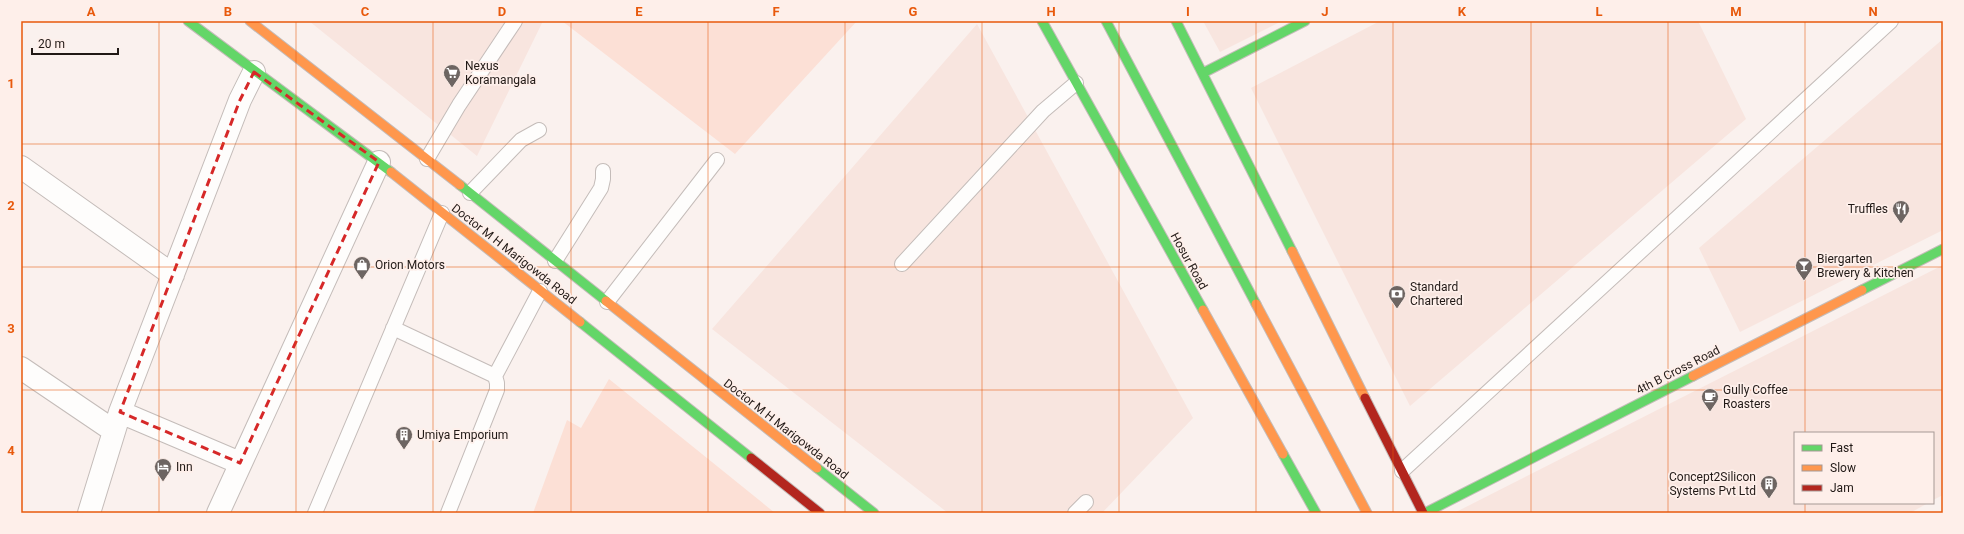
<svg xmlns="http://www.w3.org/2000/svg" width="1964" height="534" viewBox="0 0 1964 534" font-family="Roboto,sans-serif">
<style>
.built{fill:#f8e5df}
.green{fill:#fce0d6}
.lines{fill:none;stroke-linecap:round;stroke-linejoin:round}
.lane-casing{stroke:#c4bcb9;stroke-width:16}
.street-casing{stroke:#c4bcb9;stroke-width:24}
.fast-casing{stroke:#c4bcb9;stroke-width:11}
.slow-casing{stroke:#c4bcb9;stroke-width:11}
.jam-casing{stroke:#c4bcb9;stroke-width:11}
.lane{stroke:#fefdfc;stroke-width:14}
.street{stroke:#fefdfc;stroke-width:22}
.fast{stroke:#63d668;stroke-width:9}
.slow{stroke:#ff974d;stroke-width:9}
.jam{stroke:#b3261e;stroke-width:9}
.marked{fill:none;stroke:#d62828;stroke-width:3;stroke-dasharray:8 5;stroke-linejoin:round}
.grid{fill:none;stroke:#e8590c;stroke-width:1;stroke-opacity:0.55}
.labels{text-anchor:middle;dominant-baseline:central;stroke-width:3.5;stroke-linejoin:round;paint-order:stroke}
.poi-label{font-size:12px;fill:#211916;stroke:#feefea;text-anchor:start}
.street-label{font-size:12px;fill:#211916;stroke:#feefea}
.neatline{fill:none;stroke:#e8590c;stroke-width:1.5}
.grid-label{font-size:13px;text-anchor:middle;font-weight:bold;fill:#e8590c}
</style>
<rect width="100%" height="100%" fill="#faf1ee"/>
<path class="built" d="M309 21H543L477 156Z
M1203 21H1282L1220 52Z
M1380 21H1698L1746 119 1410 406 1251 88Z
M977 24 1193 418 1102 513H948L712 329Z
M1943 39V230L1740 332 1699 248Z
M1943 265V495L1933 500V433H1795V503H1928L1910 513H1457L1456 512Z"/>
<path class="green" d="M562 21H857L735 154Z
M609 379 775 513H533L567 420 581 428Z"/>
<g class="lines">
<defs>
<path id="lane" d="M427 159 459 105 515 21
M470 193 521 140 539 130
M555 261 601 188 603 179V171
M902 264 1043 111 1076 83
M607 302 717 160
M393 328 495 376 497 383V390L448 513
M495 376 540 291
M1402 471 1891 21
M315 513 442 213
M1075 513 1086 502"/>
<path id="street" d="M21 167 173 275
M21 368 114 431
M120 412 240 463
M89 513 120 412 240 100 254 72
M218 513 379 162"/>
<path id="fast" d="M188 21 391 172
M1042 21 1203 310
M1106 21 1256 304
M1176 21 1292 251
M1203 73 1305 21
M460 185 606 301
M1862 290 1943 249
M580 322 751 458
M1283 454 1316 513
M817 468 874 513
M1425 513 1693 376"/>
<path id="slow" d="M250 21 460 185
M391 172 580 322
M1292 251 1365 398
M606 301 817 468
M1256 304 1367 513
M1203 310 1283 454
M1693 376 1862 290"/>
<path id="jam" d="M1365 398 1423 513
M751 458 820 513"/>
</defs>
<use href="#lane" class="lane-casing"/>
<use href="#street" class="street-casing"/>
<use href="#fast" class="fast-casing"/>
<use href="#slow" class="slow-casing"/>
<use href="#jam" class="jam-casing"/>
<use href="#lane" class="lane"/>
<use href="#street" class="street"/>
<use href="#fast" class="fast"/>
<use href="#slow" class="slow"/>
<use href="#jam" class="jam"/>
</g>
<path class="marked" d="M254 72 379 162 240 463 120 412 240 100Z"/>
<path class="grid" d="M159 21V513M296 21V513M433 21V513M571 21V513M708 21V513M845 21V513M982 21V513M1119 21V513M1256 21V513M1393 21V513M1531 21V513M1668 21V513M1805 21V433M21 144H1943M21 267H1943M21 390H1943M1805 503V513"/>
<defs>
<symbol id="supermarket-pin" viewBox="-11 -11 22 30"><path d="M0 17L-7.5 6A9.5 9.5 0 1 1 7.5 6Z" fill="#6d6562" stroke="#feefea"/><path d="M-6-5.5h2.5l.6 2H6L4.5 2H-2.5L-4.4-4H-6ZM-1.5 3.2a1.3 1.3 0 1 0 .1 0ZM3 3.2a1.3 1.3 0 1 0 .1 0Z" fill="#fff"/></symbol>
<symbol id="restaurant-pin" viewBox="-11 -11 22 30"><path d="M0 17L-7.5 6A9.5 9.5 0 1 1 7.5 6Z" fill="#6d6562" stroke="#feefea"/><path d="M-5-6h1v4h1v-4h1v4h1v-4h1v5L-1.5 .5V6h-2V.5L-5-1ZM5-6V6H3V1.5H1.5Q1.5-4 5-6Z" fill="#fff"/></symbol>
<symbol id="shop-pin" viewBox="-11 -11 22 30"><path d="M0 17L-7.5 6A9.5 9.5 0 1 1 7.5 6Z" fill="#6d6562" stroke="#feefea"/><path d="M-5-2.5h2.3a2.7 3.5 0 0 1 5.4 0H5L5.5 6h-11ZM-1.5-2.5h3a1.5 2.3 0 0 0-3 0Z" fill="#fff"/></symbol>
<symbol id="bar-pin" viewBox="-11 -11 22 30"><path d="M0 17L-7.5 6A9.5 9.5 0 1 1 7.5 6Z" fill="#6d6562" stroke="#feefea"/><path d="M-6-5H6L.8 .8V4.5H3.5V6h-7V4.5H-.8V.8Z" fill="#fff"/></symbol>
<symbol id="bank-pin" viewBox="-11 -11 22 30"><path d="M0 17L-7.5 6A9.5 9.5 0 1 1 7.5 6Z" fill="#6d6562" stroke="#feefea"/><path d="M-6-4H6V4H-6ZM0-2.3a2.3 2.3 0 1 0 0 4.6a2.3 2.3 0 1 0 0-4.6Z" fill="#fff"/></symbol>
<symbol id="cafe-pin" viewBox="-11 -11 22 30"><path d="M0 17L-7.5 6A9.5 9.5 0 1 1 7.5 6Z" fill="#6d6562" stroke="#feefea"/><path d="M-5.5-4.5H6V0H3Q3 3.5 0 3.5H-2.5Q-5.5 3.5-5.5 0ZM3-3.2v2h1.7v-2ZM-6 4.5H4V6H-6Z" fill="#fff"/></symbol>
<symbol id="building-pin" viewBox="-11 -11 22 30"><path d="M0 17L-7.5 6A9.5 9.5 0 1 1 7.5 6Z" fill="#6d6562" stroke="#feefea"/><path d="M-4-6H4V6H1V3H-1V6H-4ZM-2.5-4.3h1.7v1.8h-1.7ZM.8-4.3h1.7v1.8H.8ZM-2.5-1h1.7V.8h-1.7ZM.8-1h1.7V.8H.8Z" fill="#fff"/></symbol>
<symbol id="hotel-pin" viewBox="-11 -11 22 30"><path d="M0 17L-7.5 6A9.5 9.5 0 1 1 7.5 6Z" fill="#6d6562" stroke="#feefea"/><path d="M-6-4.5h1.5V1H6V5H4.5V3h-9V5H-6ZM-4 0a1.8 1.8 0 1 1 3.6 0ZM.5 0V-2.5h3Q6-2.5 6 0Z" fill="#fff"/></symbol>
</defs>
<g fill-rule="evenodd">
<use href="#supermarket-pin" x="442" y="63" width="20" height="27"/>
<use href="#restaurant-pin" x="1891" y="199" width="20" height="27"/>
<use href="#shop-pin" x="352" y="255" width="20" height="27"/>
<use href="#bar-pin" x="1794" y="256" width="20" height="27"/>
<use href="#bank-pin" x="1387" y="284" width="20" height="27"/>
<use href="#cafe-pin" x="1700" y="387" width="20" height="27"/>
<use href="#building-pin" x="394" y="425" width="20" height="27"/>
<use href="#hotel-pin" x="153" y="457" width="20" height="27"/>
<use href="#building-pin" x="1759" y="474" width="20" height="27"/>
</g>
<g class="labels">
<g class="poi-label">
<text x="465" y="66">Nexus<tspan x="465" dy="14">Koramangala</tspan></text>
<text x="1888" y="209" text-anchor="end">Truffles</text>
<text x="1817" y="259">Biergarten<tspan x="1817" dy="14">Brewery &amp; Kitchen</tspan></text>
<text x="375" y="265">Orion Motors</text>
<text x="1410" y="287">Standard<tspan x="1410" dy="14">Chartered</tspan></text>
<text x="1723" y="390">Gully Coffee<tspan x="1723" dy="14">Roasters</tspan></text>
<text x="417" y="435">Umiya Emporium</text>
<text x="176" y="467">Inn</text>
<text x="1756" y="477" text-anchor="end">Concept2Silicon<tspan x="1756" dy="14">Systems Pvt Ltd</tspan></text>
</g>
<g class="street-label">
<text transform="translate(514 254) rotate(38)">Doctor M H Marigowda Road</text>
<text transform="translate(1189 261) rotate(61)">Hosur Road</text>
<text transform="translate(1678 370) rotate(-27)">4th B Cross Road</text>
<text transform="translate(786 429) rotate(38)">Doctor M H Marigowda Road</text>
</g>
</g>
<rect width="1964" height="534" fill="none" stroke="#feefea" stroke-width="44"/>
<rect x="1794" y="432" width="140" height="72" fill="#feefea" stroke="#a69995"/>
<rect x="1802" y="445" width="20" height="6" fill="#63d668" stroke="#a69995"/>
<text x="1830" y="452" font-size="12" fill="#211916">Fast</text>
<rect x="1802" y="465" width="20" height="6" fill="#ff974d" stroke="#a69995"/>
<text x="1830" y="472" font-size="12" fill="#211916">Slow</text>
<rect x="1802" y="485" width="20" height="6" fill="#b3261e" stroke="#a69995"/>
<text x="1830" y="492" font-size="12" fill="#211916">Jam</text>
<path d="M32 48v6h86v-6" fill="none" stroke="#211916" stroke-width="2"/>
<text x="38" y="48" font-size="12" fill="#211916" stroke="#feefea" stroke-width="3" paint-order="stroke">20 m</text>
<rect x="22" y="22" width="1920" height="490" class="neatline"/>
<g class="grid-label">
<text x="91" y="16">A</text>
<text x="228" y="16">B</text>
<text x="365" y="16">C</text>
<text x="502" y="16">D</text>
<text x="639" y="16">E</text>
<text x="776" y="16">F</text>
<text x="913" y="16">G</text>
<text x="1051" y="16">H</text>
<text x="1188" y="16">I</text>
<text x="1325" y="16">J</text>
<text x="1462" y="16">K</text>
<text x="1599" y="16">L</text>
<text x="1736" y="16">M</text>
<text x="1873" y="16">N</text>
<text x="11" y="88">1</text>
<text x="11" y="210">2</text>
<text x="11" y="333">3</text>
<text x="11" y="455">4</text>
</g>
</svg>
